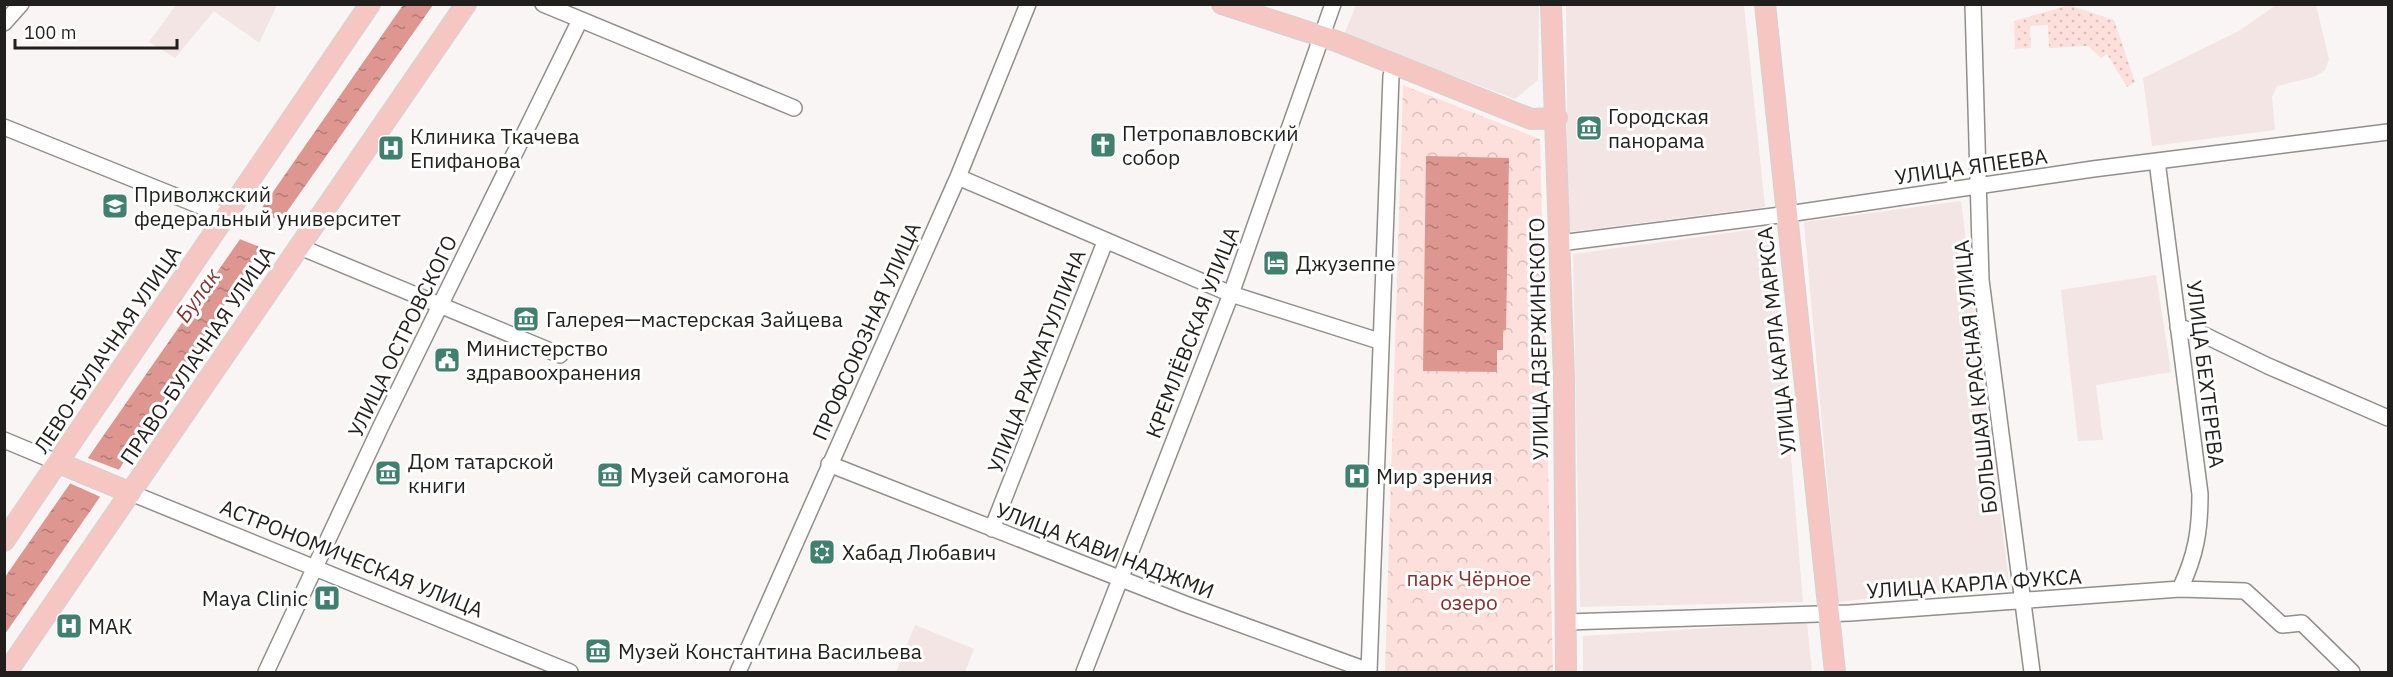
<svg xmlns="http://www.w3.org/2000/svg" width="2393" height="677" viewBox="0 0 2393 677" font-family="'IBM Plex Sans',sans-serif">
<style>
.built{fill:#f2e5e3}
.grass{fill:url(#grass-dots)}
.park{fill:url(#park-crowns)}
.water{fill:url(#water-ripples)}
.pier{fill:#f9f5f5}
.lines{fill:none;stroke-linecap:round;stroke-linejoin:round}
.minor-casing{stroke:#918e8d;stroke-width:18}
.major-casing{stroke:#d2d2d2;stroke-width:22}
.minor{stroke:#fff;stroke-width:15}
.major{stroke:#f6c7c2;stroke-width:20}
.labels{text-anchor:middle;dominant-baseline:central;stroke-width:6;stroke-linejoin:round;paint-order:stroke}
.poi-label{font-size:21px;fill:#201f1e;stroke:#fff;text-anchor:start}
.street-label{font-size:21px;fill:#201f1e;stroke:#fff}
.park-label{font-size:21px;fill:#86312e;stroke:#fff}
.water-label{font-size:22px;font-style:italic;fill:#87322f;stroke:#fff}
</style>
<defs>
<pattern id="grass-dots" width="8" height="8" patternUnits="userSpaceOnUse" patternTransform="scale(1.5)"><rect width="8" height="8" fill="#fddfdc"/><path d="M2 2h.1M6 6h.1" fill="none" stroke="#d9bfbc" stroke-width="1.8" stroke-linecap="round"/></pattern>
<pattern id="park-crowns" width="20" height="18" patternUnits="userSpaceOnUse" patternTransform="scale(1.5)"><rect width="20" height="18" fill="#fddfdc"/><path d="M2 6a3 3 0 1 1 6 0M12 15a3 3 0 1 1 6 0" fill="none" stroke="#d9bfbc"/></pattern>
<pattern id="water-ripples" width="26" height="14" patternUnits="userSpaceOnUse" patternTransform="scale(1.5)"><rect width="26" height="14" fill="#de9690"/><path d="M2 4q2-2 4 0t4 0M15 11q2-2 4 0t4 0" fill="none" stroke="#b47a75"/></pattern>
</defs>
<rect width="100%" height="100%" fill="#f9f5f5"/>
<path class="built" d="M176 5V4L277 5 259 43 214 11 175 58 149 42Z
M1356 5H1539L1538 80 1515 99 1344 35Z
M1566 5H1744L1765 207 1568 232Z
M2276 5H2316L2329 59 2325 70 2314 77 2277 86 2272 97 2275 130 2152 146 2143 78 2239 31Z
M1961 201 2009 583 1838 602 1804 222Z
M1772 227 1803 602 1580 607 1573 254Z
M2156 275 2171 372 2096 385 2103 440 2078 441 2061 290Z
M1807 622 1812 672H1583V636Z
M915 625 974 649 965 672H896Z"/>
<path class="grass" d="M2069 5 2114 20 2135 82 2127 87 2107 54 2101 58 2088 46 2049 48 2048 25 2030 26 2031 48 2015 49 2014 21Z"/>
<path class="park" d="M1403 85 1540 139 1553 672H1385Z"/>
<path class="water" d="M403 5H433L257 254 120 468 5 634V577Z
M1426 156 1509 158 1506 330H1503V350H1497V372L1423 371Z"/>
<path class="pier" d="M257 211 284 222 265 249 237 238Z
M85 457 122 471 103 498 67 482Z"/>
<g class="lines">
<defs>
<path id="minor" d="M543 4 794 108
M1973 4 1981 280 2032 672
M4 23 21 4
M4 127 225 216
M2157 161 2200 494C2200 531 2196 555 2180 589
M958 177 1231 294 1379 341
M1560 243 1788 214 2093 169 2388 132
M300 247 560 355
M2178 327 2198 332 2268 366 2388 418
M4 440 59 463
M829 464 1185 604 1369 671
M131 493 570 672
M992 529 1105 242
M1566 622 1850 613 2180 589 2245 591 2282 625 2302 623 2352 672
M266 672 381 426 580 20
M738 672 958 177 1028 4
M1084 672 1231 294 1333 4
M1369 672 1391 76 1394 65"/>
<path id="major" d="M1222 4 1336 41 1531 119 1557 118
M1551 4 1564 378 1566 672
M1765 4 1835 672
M59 463 131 493
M4 541 370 4
M7 672 466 4"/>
</defs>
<use href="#minor" class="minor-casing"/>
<use href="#major" class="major-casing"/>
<use href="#minor" class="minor"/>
<use href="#major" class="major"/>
</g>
<defs>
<symbol id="museum-square" viewBox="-11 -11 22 22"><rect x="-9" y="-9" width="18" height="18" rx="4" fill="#3f806f" stroke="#fff"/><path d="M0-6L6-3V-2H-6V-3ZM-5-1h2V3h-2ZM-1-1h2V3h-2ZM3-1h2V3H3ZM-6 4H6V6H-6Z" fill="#fff"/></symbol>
<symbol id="church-square" viewBox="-11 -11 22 22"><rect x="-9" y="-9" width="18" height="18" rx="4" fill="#3f806f" stroke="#fff"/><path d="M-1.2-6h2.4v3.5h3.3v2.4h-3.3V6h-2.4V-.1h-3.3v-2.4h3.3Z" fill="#fff"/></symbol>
<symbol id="hospital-square" viewBox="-11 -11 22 22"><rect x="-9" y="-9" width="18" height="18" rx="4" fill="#3f806f" stroke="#fff"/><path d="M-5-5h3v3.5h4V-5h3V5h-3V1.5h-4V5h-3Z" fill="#fff"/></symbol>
<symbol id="university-square" viewBox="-11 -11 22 22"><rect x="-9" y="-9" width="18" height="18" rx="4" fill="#3f806f" stroke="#fff"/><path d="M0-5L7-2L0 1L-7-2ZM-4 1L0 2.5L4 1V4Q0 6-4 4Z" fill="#fff"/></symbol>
<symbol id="hotel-square" viewBox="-11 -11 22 22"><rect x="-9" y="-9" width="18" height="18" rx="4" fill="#3f806f" stroke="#fff"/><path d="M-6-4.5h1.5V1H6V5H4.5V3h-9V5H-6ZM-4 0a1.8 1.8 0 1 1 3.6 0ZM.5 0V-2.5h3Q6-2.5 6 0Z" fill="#fff"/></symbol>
<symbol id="civic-square" viewBox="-11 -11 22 22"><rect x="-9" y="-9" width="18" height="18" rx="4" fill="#3f806f" stroke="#fff"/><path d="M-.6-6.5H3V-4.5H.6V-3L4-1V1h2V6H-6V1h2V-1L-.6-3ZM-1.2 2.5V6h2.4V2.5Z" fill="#fff"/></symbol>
<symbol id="synagogue-square" viewBox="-11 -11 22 22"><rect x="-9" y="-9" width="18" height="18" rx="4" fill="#3f806f" stroke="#fff"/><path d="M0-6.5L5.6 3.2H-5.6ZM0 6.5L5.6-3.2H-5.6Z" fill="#fff"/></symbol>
</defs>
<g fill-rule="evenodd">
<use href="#museum-square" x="1574" y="113" width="30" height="30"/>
<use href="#church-square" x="1088" y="130" width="30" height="30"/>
<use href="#hospital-square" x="376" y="133" width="30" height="30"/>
<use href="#university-square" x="100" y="191" width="30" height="30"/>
<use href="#hotel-square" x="1261" y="248" width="30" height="30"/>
<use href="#museum-square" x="511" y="304" width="30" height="30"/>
<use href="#civic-square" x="432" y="345" width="30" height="30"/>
<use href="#museum-square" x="373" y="458" width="30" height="30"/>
<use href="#museum-square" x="595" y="460" width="30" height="30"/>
<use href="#hospital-square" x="1342" y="461" width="30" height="30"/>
<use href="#synagogue-square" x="807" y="537" width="30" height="30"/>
<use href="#hospital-square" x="312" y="583" width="30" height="30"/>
<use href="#hospital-square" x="54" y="611" width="30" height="30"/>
<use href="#museum-square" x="583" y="636" width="30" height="30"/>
</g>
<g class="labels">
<g class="poi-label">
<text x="1608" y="116">Городская<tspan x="1608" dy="24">панорама</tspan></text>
<text x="1122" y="133">Петропавловский<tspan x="1122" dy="24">собор</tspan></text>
<text x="410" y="136">Клиника Ткачева<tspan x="410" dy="24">Епифанова</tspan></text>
<text x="134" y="194">Приволжский<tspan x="134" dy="24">федеральный университет</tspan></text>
<text x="1296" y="263">Джузеппе</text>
<text x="546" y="319">Галерея—мастерская Зайцева</text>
<text x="466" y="348">Министерство<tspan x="466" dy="24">здравоохранения</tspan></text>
<text x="408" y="461">Дом татарской<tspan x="408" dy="24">книги</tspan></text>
<text x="630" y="475">Музей самогона</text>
<text x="1376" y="476">Мир зрения</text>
<text x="842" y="552">Хабад Любавич</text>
<text x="308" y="598" text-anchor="end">Maya Clinic</text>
<text x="88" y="626">МАК</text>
<text x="618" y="651">Музей Константина Васильева</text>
</g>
<g class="street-label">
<text transform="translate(1971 166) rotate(-8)">УЛИЦА ЯПЕЕВА</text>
<text transform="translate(866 331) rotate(-66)">ПРОФСОЮЗНАЯ УЛИЦА</text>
<text transform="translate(1192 332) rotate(-69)">КРЕМЛЁВСКАЯ УЛИЦА</text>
<text transform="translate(402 336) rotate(-64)">УЛИЦА ОСТРОВСКОГО</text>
<text transform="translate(1538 339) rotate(-91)">УЛИЦА ДЗЕРЖИНСКОГО</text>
<text transform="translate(1776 341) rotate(-96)">УЛИЦА КАРЛА МАРКСА</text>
<text transform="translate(107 349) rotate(-56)">ЛЕВО-БУЛАЧНАЯ УЛИЦА</text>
<text transform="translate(197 355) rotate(-56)">ПРАВО-БУЛАЧНАЯ УЛИЦА</text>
<text transform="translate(1036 361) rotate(-69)">УЛИЦА РАХМАТУЛЛИНА</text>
<text transform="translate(2206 374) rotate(83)">УЛИЦА БЕХТЕРЕВА</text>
<text transform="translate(1975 377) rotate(-96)">БОЛЬШАЯ КРАСНАЯ УЛИЦА</text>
<text transform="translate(1105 550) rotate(21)">УЛИЦА КАВИ НАДЖМИ</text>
<text transform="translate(352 558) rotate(22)">АСТРОНОМИЧЕСКАЯ УЛИЦА</text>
<text transform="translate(1974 583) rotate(-4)">УЛИЦА КАРЛА ФУКСА</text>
</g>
<g class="park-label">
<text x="1469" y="578">парк Чёрное<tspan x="1469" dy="24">озеро</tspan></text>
</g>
<g class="water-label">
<text transform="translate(197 295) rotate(-55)">Булак</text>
</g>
</g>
<rect width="2393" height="677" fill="none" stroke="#201f1e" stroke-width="12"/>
<path d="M15 39v9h162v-9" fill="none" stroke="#201f1e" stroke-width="3"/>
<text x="24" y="39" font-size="18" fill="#201f1e" stroke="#ffffff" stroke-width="4.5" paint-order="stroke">100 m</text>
</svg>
